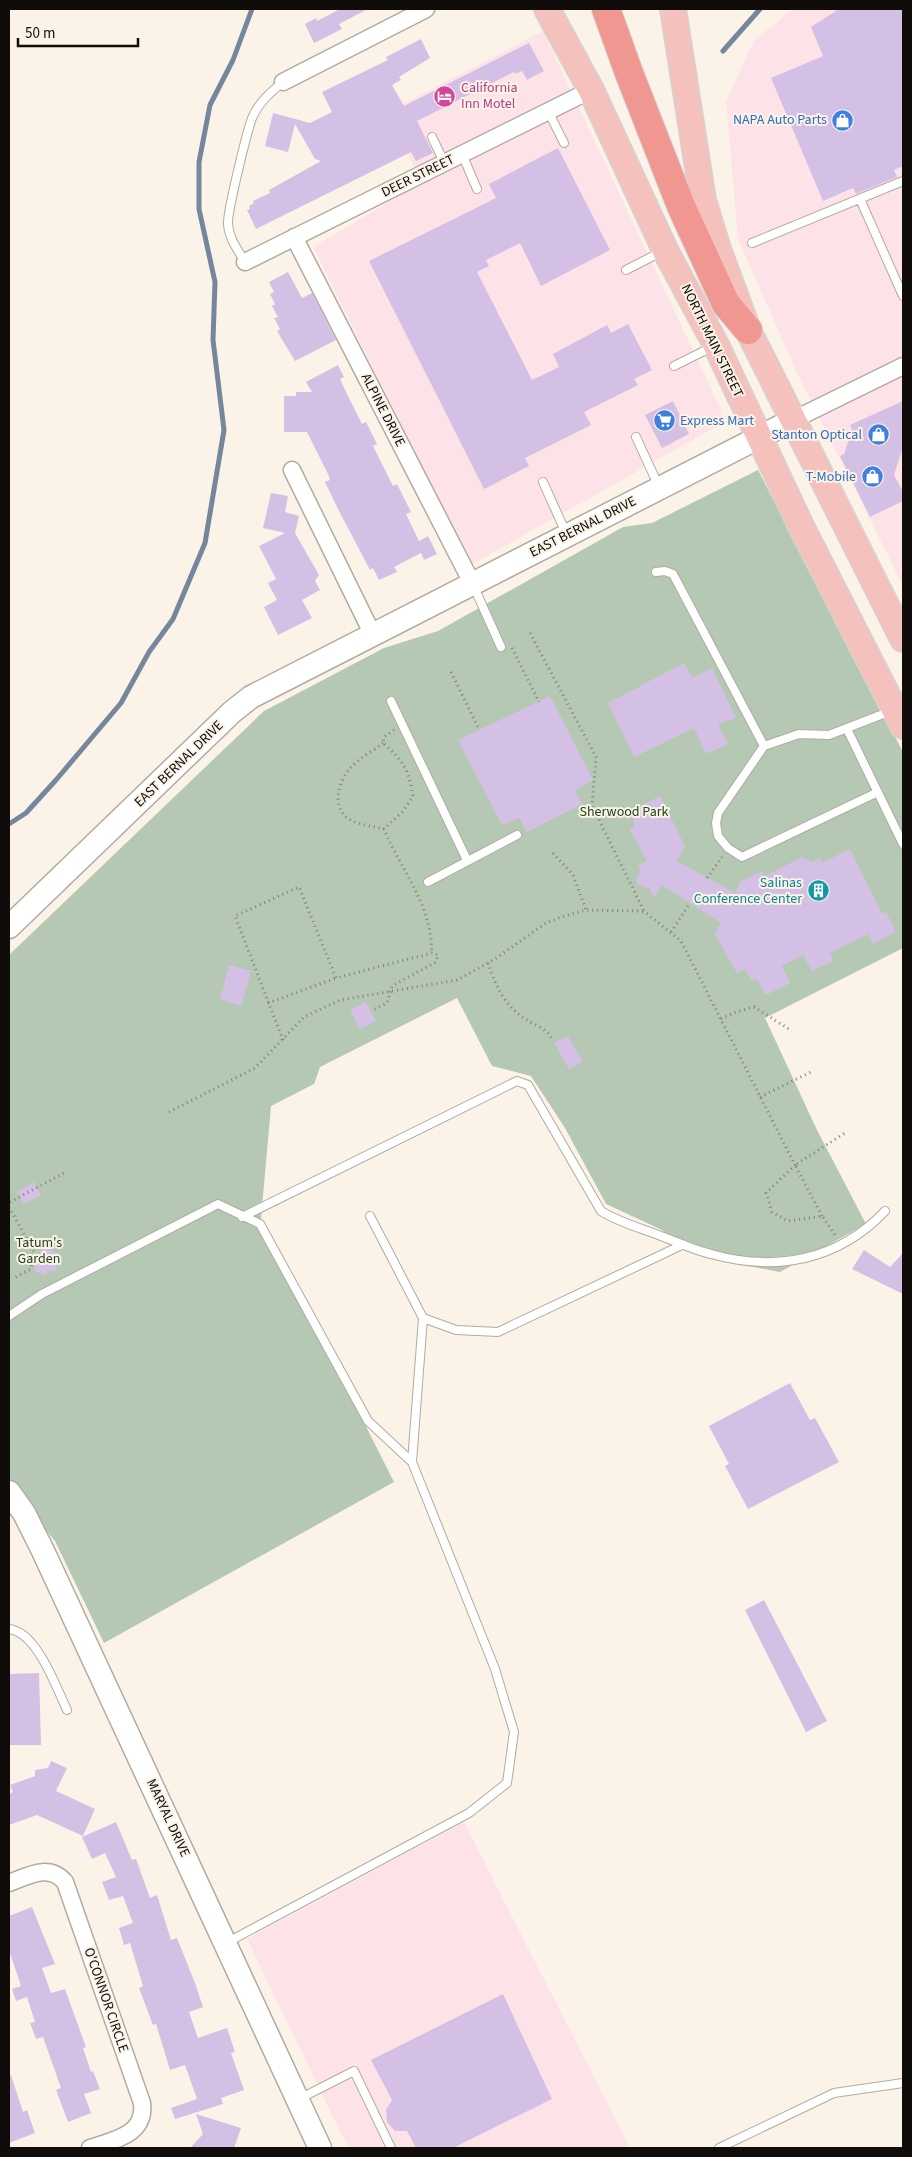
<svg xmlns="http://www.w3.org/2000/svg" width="912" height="2157" viewBox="0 0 912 2157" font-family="'Source Sans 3',sans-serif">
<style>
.commercial{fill:#fde3e8}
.green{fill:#b5c8b4}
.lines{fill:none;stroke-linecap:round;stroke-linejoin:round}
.stream{stroke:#76879d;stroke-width:5}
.building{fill:#d4c0e4}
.lane-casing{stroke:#b2aba0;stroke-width:10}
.street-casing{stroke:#b2aba0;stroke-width:19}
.secondary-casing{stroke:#b2aba0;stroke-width:25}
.primary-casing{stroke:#d4d3d3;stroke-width:28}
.highway-casing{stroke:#d4d3d3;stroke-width:30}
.path{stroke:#847e77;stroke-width:3;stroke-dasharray:1 4;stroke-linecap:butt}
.lane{stroke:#fff;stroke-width:8}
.street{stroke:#fff;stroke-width:16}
.secondary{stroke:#fff;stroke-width:22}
.primary{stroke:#f5c1bc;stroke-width:25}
.highway{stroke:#ef9790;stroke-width:28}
.labels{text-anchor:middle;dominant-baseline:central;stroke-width:4;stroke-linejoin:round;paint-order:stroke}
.hotel-label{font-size:14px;fill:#b23c85;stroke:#fbf3e8;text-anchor:start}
.shop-label{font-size:14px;fill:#366cbe;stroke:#fbf3e8;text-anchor:end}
.street-label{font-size:14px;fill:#0f0c09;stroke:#fbf3e8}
.park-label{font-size:14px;fill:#1d461b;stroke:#fbf3e8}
.culture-label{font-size:14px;fill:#0d838f;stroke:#fbf3e8;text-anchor:end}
</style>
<rect width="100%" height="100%" fill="#fbf3e8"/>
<path class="commercial" d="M793 9H903V586L797 373 738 239 726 101 754 40Z
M543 31 722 412 716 427 471 565 313 247 421 183 389 111Z
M464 1822 630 2148H348L247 1939Z"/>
<path class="green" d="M758 470 903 752V948L765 1018 816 1128 866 1224 780 1272 713 1259 660 1229 606 1204 565 1128 531 1076 492 1066 457 998 320 1067 314 1084 271 1106 261 1218 394 1482 104 1643 55 1541 9 1487V955L264 711 384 648 438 631 623 527 652 523Z"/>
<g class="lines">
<path class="stream" d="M723 51 760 9
M9 824 26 813 56 780 121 703 149 652 173 619 205 543 224 430 213 340 215 282 199 209V162L210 105 233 60 252 9"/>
</g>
<path class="building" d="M340 9H368L339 24 342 29 314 43 305 24 316 18 317 21Z
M839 9H903V166L894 170 897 177 856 194 853 188 823 201 771 78 823 56 811 27Z
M421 39 430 58 399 77 401 80 392 85 404 106 529 43 544 71 527 80 522 71 515 74 514 72 417 121 433 153 416 161 411 152 256 229 247 210 250 209 249 206 254 203 253 201 270 193 269 190 321 161 315 159 295 124 288 152 265 146 273 113 310 123 332 112 322 92 388 60 386 57Z
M558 148 610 250 541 286 520 243 486 260 489 266 477 272 532 380 559 367 553 354 607 325 611 333 628 324 652 370 634 379 638 385 584 412 591 425 525 458 529 466 484 489 369 261 496 198 489 184Z
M288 272 302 298 312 293 336 340 295 361 277 331 280 329 274 318 278 317 272 306 275 304 270 294 274 292 269 282Z
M338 365 344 377 340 379 346 392 362 424 366 422 377 444 373 446 393 486 397 484 411 512 406 514 419 541 428 536 437 554 424 560 421 553 394 567 397 572 379 580 373 568 370 570 339 511 325 482 330 480 329 476 307 432H284V396H296V392H312L306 382Z
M673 401 689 434 662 448 645 415Z
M903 401V447L894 475 903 492V501L870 517 840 456 844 454 852 430 850 425Z
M271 493 288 496 285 512 299 516 295 533 319 575 315 581 320 590 302 600 312 618 278 635 264 607 277 600 268 583 276 579 259 546 285 533 263 528Z
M684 663 692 678 712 668 736 718 718 724 728 744 706 754 694 728 634 757 608 703Z
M550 696 593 780 575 790 582 804 527 832 519 818 502 825 458 740Z
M660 796 685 846 677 861 735 893 740 882 762 871 765 876 802 857 811 862 820 858 822 863 850 849 882 913 886 912 896 932 873 944 868 934 830 953 833 961 812 971 803 955 782 966 790 983 766 995 757 979 752 981 745 969 737 973 715 934 721 923 662 885 654 898 650 889 637 884V876L641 871 638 865 647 861 630 830 635 825 630 812Z
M229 965 251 971 241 1006 220 1000Z
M366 1002 376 1021 360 1029 350 1010Z
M568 1036 583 1062 569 1069 554 1043Z
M34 1182 41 1195 24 1204 17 1191Z
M42 1247 60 1254 55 1272 48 1270 46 1275 34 1271Z
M864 1250 890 1267 903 1253V1294L852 1269Z
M790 1383 810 1420 815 1418 839 1462 748 1509 725 1466 729 1464 709 1426Z
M764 1600 827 1721 806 1732 745 1610Z
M39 1673 41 1745H9V1674Z
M51 1761 67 1768 56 1791 95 1809 83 1836 37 1815 9 1825V1794L13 1792 10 1785 35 1776V1770L48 1768Z
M116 1822 132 1860 136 1859 150 1898 157 1895 171 1940 177 1938 195 1983 203 2007 189 2012 198 2038 227 2028 235 2052 231 2053 244 2090 221 2098 223 2104 175 2119 171 2108 197 2099 185 2065 170 2070 156 2024 153 2025 139 1988 143 1986 130 1943 124 1945 119 1928 133 1923 123 1896 109 1900 102 1882 116 1877 105 1853 92 1859 82 1837Z
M32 1907 55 1964 42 1968 51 1993 65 1989 86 2047 83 2048 91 2072 93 2071 100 2089 84 2094 91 2113 68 2122 56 2090 61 2088 43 2037 36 2039 30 2023 35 2022 27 1997 16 2001 12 1989 21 1986 9 1950V1916Z
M503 1994 552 2099 453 2148H416L407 2131H395L387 2122 386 2110 392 2100 371 2060Z
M11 2075 23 2112 27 2110 35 2133 9 2143V2076Z
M196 2114 241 2128 234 2148H190L203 2134Z"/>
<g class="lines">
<defs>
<path id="lane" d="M548 111 564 143
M432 137 444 162
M462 154 477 189
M860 199 903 296
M752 243 903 181
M245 262C238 250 229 239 228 224 227 213 248 126 253 116 260 101 271 92 283 82
M626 270 661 252
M674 366 712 347
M636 437 659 487
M543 482 566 533
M656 572 665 571 673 574 764 746
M473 585 501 647
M391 701 467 860
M847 729 903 844
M878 792 742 857 728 848 718 836 716 823 718 813 764 746 799 734 829 735 891 711
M428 882 517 835
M370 1216 423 1318 456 1330 498 1332 682 1245
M242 1217 517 1081 528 1085 601 1211C620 1223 641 1228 661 1236 678 1242 693 1250 711 1254 775 1272 838 1261 885 1211
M9 1316 42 1294 218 1204 260 1224 368 1421 412 1462 495 1669 514 1732 507 1783 469 1813 226 1943
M412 1462 423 1318
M9 1629C37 1632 56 1687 67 1710
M299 2099 354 2071 391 2148
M719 2148 834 2093 903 2083"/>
<path id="street" d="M283 82 426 9
M294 237 472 583
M245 262 591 90
M793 420 903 366
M292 470 372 633
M9 1883C28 1876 49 1863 65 1882L142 2103C146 2135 114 2140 90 2148"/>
<path id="secondary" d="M9 927 232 712 251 697 793 420
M9 1492 24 1513 43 1551 320 2148"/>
<path id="primary" d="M547 9 591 90 665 250 716 345 801 526 903 726
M673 9 703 200 718 249 748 330 903 639"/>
<path id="highway" d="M606 9 629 73 681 206 726 304 748 330"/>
</defs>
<use href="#lane" class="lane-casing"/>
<use href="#street" class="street-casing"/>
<use href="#secondary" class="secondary-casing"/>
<use href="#primary" class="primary-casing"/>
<use href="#highway" class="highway-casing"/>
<path class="path" d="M530 633 596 757 592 806 645 913
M512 648 539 702
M451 672 479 729
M394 730 384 737 383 743C404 761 409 770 413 797L403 811 384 829C397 861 419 889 428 923 431 932 431 944 432 953
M383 743C373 751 360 758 351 767 339 780 330 807 349 819 359 825 372 826 384 829
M553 853 573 875 586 910
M707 878 722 857
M671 932 690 903
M488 963C494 982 504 1004 521 1016 531 1024 546 1027 552 1039
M268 1003 336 978
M721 1019 736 1012 754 1007 792 1031
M283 1040 235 916 299 887 336 978 432 953 438 955 436 962 392 986 387 1003 371 1011
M760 1097 813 1071
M169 1112 255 1068 304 1017 340 1000 457 980 495 959 546 923 561 917 586 910 640 911 646 913 681 941 795 1165 766 1193 772 1212 788 1221 822 1216 835 1235
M10 1202 64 1173
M9 1207 34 1252 31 1269 14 1278
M822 1216 795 1165 845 1133"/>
<use href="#lane" class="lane"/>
<use href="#street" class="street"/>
<use href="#secondary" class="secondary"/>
<use href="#primary" class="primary"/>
<use href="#highway" class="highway"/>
</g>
<defs>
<symbol id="hotel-disc" viewBox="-11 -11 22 22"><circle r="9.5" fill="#d1479c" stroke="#fbf3e8"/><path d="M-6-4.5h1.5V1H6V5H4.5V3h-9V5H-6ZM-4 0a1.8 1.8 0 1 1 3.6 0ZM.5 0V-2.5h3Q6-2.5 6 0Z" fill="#fff"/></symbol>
<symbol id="shop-disc" viewBox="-11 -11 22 22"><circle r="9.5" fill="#3f7fe0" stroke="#fbf3e8"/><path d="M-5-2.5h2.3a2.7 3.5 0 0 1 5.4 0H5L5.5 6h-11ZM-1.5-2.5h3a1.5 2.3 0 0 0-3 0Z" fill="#fff"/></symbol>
<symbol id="supermarket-disc" viewBox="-11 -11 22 22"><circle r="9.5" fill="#3f7fe0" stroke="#fbf3e8"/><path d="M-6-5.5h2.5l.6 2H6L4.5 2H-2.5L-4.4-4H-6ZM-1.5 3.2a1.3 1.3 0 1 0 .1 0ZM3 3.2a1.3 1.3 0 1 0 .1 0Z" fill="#fff"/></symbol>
<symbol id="building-disc" viewBox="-11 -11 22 22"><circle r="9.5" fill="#0f9aa8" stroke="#fbf3e8"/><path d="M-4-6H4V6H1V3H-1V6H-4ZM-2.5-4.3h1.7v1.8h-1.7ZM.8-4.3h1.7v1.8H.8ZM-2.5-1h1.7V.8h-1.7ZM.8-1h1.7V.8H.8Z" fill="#fff"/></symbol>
</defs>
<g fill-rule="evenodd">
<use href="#hotel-disc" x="432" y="84" width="25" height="25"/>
<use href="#shop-disc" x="830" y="108" width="25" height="25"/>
<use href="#supermarket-disc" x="652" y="408" width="25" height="25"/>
<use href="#shop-disc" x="866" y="422" width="25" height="25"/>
<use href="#shop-disc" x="860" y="464" width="25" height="25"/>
<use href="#building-disc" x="806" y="878" width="25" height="25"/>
</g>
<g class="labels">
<g class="hotel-label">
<text x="461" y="88">California<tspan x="461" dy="16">Inn Motel</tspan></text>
</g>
<g class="shop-label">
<text x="827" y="120">NAPA Auto Parts</text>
<text x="680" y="421" text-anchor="start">Express Mart</text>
<text x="862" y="435">Stanton Optical</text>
<text x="856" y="477">T-Mobile</text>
</g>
<g class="street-label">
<text transform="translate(418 176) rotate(-26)">DEER STREET</text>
<text transform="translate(712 341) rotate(64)">NORTH MAIN STREET</text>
<text transform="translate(383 410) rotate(63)">ALPINE DRIVE</text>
<text transform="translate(583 527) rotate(-27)">EAST BERNAL DRIVE</text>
<text transform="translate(179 764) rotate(-44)">EAST BERNAL DRIVE</text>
<text transform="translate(168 1818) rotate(65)">MARYAL DRIVE</text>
<text transform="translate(106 2000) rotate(71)">O'CONNOR CIRCLE</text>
</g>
<g class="park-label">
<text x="624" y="812">Sherwood Park</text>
<text x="39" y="1243">Tatum's<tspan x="39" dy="16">Garden</tspan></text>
</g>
<g class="culture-label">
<text x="802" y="883">Salinas<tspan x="802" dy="16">Conference Center</tspan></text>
</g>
</g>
<rect width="912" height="2157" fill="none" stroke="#0f0c09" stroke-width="20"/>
<path d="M18 38v8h120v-8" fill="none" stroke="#0f0c09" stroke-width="2.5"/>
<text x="25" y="38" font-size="15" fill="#0f0c09" stroke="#fbf3e8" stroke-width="4" paint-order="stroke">50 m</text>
</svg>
